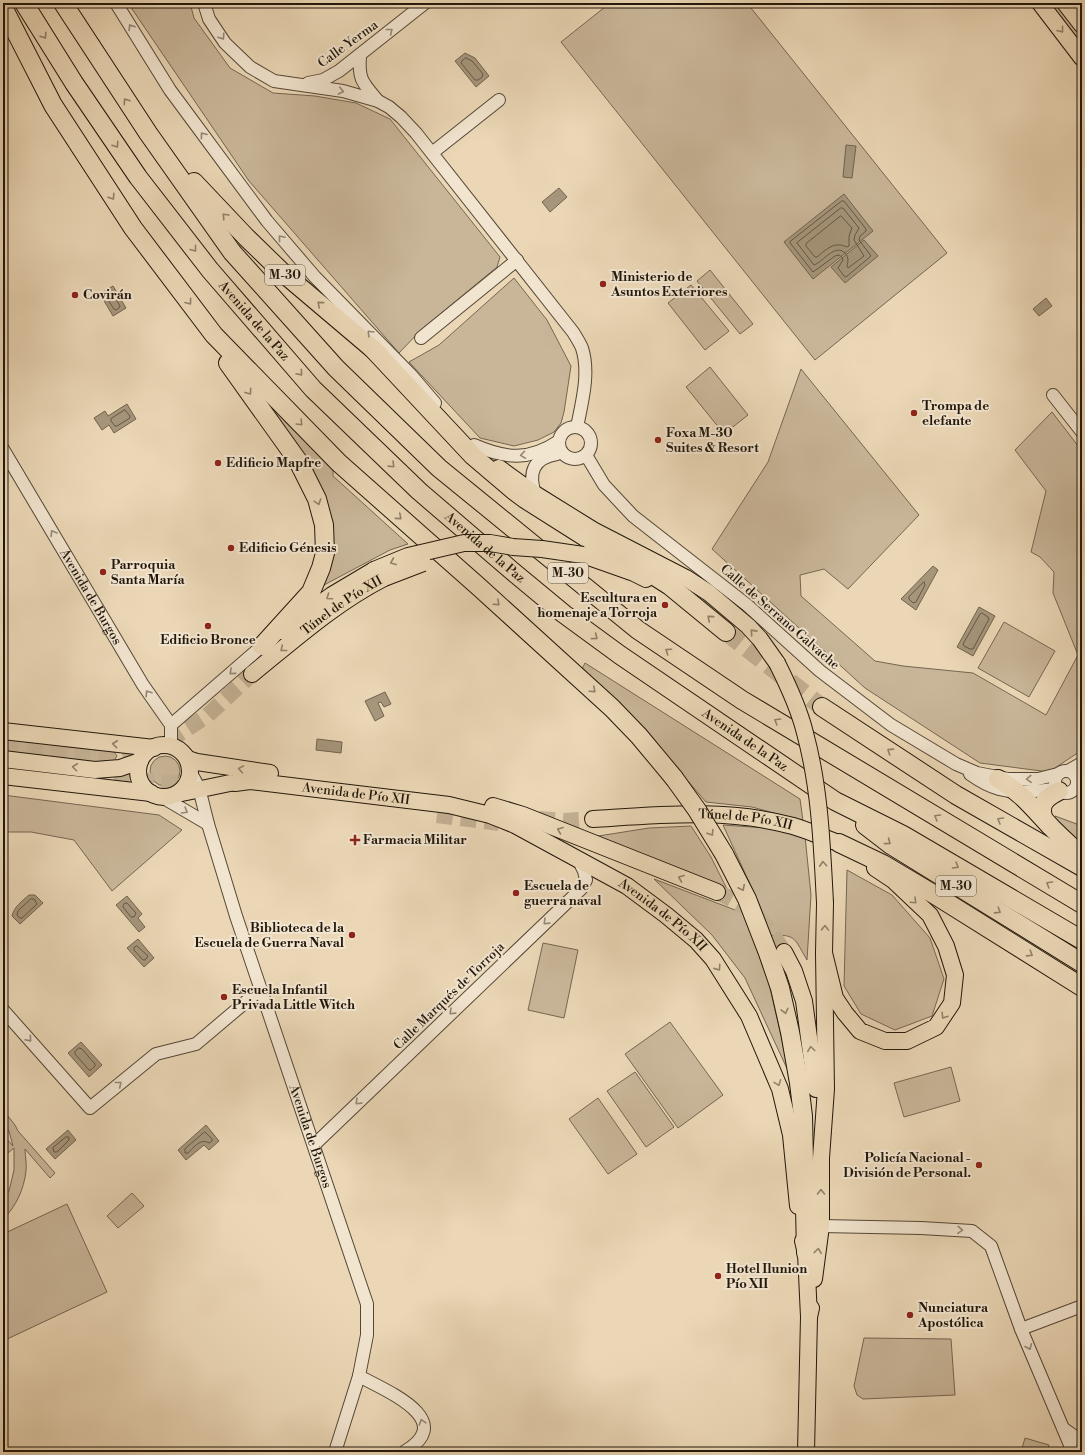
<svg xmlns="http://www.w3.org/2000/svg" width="1085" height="1455" viewBox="0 0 1085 1455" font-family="'Libre Bodoni',serif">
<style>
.green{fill:#c9b699;stroke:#756652}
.water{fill:#a6967c;stroke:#71634e}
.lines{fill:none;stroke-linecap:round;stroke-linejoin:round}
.shore{stroke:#645643;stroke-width:1}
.major-tunnel{stroke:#c3b194;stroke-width:16;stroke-dasharray:16 8;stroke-linecap:butt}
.highway-tunnel{stroke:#c3b194;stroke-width:18;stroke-dasharray:18 9;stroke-linecap:butt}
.minor-casing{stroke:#544735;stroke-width:14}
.major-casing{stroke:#21170a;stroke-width:18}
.highway-casing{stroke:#21170a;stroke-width:20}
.minor{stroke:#f2e5d0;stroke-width:12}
.major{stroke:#ebd7b6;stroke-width:16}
.highway{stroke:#ebd7b6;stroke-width:18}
.major-bridge-casing{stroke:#21170a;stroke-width:18;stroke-linecap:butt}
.highway-bridge-casing{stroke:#21170a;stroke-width:20;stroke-linecap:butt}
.major-bridge{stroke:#ebd7b6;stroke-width:16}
.highway-bridge{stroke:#ebd7b6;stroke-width:18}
.oneway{stroke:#948877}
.oneway2{stroke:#908169}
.poi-dot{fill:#8f2418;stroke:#f2e5d0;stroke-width:1.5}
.labels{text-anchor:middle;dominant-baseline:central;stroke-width:4;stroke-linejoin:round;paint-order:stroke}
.shield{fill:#f2e5d0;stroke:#605545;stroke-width:1}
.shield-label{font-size:12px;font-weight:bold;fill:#21170a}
.street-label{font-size:13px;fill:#21170a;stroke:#f2e5d0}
.poi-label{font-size:13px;font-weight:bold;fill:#21170a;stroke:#f2e5d0;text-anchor:start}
</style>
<rect width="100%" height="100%" fill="#ebd7b6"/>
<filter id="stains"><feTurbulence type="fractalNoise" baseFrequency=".005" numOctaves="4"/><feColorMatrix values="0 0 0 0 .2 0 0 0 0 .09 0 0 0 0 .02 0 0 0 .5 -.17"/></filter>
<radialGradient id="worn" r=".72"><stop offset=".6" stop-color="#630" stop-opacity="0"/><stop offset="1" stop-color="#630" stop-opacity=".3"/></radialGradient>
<path class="green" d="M128 3H190L194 18 230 68 273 93 315 96 356 103 390 119 500 257 497 267 422 329 399 353 249 181Z
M610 3H747L947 253 815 360 561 42Z
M1048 3H1057L1082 35V46Z
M710 270 753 324 740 334 697 281Z
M514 278 547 320 571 366 564 412 561 423 554 432 538 440 514 446 480 438 409 362 439 345Z
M691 285 729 331 705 350 668 303Z
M710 367 748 415 724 434 686 387Z
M801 369 919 515 848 589 824 569 800 575 801 596 875 661 903 666 973 673 1046 715 1078 655 1053 593 1054 572 1040 557 1031 552 1046 491 1015 450 1052 412 1082 451V750L1049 772 980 763 865 688 712 549 768 462Z
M250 384 333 469V476L408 544 390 550 324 585 329 562 330 539Z
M1004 622 1055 651 1029 697 978 668Z
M585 663 800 799 803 821 752 807 706 802 656 744 582 669Z
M3 739 114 752 117 756 114 761 104 765 3 754Z
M150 771a15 15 0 1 1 30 0a15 15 0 1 1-30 0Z
M3 795 159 815 182 830 112 891 74 840 31 832H3Z
M1055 816 1082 826V850L1054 820Z
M723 825 766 828 805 836 811 895 807 960C795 940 796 933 771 936L749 882Z
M691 826 711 857 728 891 592 837 649 828Z
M847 870 892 895 930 938 944 979 932 1016 895 1030 861 1014 844 986Z
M654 879 743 913 768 979 790 1075 745 978 712 935Z
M543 943 578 950 564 1018 528 1010Z
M670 1022 723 1095 678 1128 625 1054Z
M951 1067 960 1101 904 1117 894 1083Z
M635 1072 674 1127 646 1147 607 1091Z
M598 1098 637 1154 608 1174 569 1119Z
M3 1110 15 1125 18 1131 55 1173 50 1178 25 1149C25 1156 27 1164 26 1171 24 1189 16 1207 3 1219V1199L9 1191 14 1170V1148L3 1157V1135L13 1146 9 1131 3 1124Z
M132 1193 144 1206 118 1228 107 1216Z
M67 1204 107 1292 3 1341V1234Z
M864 1338 951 1339 955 1395 863 1399 857 1395 854 1386Z
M1025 1438 1049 1445 1047 1452H1021Z"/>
<path class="water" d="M465 53 475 58 489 76 476 87 455 61Z
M846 145 856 146 852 178 843 177Z
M559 188 567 197 550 212 542 202Z
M844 194 873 231 813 279 784 242Z
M864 240 878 256 845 283 831 267Z
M113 286 126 308 113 316 100 294Z
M1046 298 1052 306 1039 316 1033 309Z
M127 404 136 419 114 433 109 425 102 430 94 418 105 411 108 416Z
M933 566 938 570 916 610 901 599Z
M979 607 995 616 973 656 957 647Z
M385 692 391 704 384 707 381 702 378 703 384 716 375 721 365 701Z
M317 739 342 742 341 753 316 750Z
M29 895H35L43 903 20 924 12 916C14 907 22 901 29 895Z
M127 896 142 914 138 918 145 927 139 932 116 905Z
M138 939 154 958 144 967 127 948Z
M81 1042 102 1065 89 1077 68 1053Z
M206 1125 219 1141 209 1150 204 1145 186 1160 178 1150Z
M68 1130 76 1140 55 1159 46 1149Z"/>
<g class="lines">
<path class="shore" d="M466 58 472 61 483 74 482 77 478 80H475L461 63 462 61Z
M842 201H844L866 229V231L860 236 859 240 871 256 846 277 844 276 838 268 843 260 842 257 839 255 835 256 813 272 791 244 790 242Z
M841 208H843L859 228 855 235 854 240 864 256 848 268 847 266C848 262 849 257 845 253 835 243 823 262 814 265L797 243Z
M841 216 852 228 849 236V246L847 247C834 241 827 249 817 257H815L806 246V244Z
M110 292 112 293 120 306 119 308 116 310 114 309 106 297 107 295Z
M125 410 130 416V418L117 426H115L111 421V419Z
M924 582 925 585 916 602 913 603 909 599V597Z
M982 613 988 617 989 619 973 649H970L964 646 963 644 980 614Z
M31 899H34L37 904 22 918H20L17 915 18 911Z
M125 903H127L136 913 134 917H131L123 907Z
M137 946 148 956 145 960H143L134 950V948Z
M79 1048 82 1049 95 1064V1066L91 1070H89L75 1054V1052Z
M205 1132 212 1139V1141L209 1143C201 1138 194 1147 188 1153H185V1149Z
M66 1137H69V1140L57 1152H54L53 1148Z"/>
<path class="major-tunnel" d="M3 747 112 757 161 746 208 715 252 674
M90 775 170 783 208 785
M437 815 499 823
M539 819 566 821 593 819
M717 892C752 909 764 919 784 952"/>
<path class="highway-tunnel" d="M726 632 822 707"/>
<defs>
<g id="minor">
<path d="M116 3 170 90 267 221 315 277 411 375 435 403"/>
<path d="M204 3 209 19 225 43 250 67 274 81 343 91 378 101 389 107 401 117 416 133 573 332C576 337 580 343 582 348 590 373 582 402 577 427"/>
<path d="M360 56C358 80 363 83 378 101"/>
<path d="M308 83 323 80 339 71 425 3"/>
<path d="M432 153 499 100"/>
<path d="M421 338 517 260"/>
<path d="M1053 395 1082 432"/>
<circle cx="575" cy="443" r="16"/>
<path d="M474 445C506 459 529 461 559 441"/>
<path id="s1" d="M3 449 143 685 171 725V746"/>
<path d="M586 455 604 485 633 516 747 605 820 671 891 725 956 764 977 773 1008 779H1038L1058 774"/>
<path d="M535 494C528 473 533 458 557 454"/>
<path d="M171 725 262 646"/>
<circle cx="1066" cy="782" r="11"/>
<path id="s2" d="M190 771 199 788 208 824 236 916 367 1304V1335L359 1376 335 1452"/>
<path d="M1068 771 1082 763"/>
<path d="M970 774C991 789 1006 793 1032 791 1041 791 1049 789 1057 789"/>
<path d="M162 797 208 824"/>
<path d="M3 1010 90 1108 156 1054 196 1044 261 989"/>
<path d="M314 1145 581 889 586 880 584 871 578 859"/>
<path d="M821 1226 921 1228 972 1231 991 1246 1021 1329 1073 1452"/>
<path d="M1021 1329 1082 1306"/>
<path d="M359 1376C386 1391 459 1420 404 1452"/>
<path d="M1064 1429 1078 1439 1082 1440"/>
</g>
<g id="major">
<path d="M1040 3 1082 58"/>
<path d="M1065 3 1082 25"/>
<path d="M499 468 535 494 593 530 686 578 709 593 748 626 760 639 777 663"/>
<path d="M583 555 634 573 646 579"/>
<path d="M282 631 332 595 374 570"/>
<path id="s3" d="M252 674C294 640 335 603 384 578"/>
<path d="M3 731 154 748"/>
<circle cx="164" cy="771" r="26"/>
<path d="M3 759 95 770 120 768 140 761"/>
<path d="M188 759 197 762 270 773"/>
<path d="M3 776 151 793"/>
<path id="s4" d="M235 783 250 781 449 805 490 815 515 825 627 886 666 915 696 940 713 959 749 1016 780 1089 791 1135 798 1206"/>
<path d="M177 794 230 783"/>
<path d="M493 806 523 815 717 892"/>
<path id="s5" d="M593 819C659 815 728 808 793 826 807 830 820 836 833 841"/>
<path d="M784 952 794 971 804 1001 816 1089"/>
<path d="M824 953 835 998 845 1013 860 1031 885 1041H907L936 1027 952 1003 955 975 946 946 930 915 893 880 875 868"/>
<path d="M803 1241 806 1253 809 1317"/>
<path d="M814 1279 821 1226V1158L826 1089 824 953 825 903"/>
<path d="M806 1452 809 1317 811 1308"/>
</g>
<g id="highway">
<path id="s6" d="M24 3 74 83 138 177 210 270 313 389 419 491 511 570 564 614 620 655 835 801 903 835 1082 940"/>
<path d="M63 3 148 133 232 252 336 368 439 468 638 630 742 700 1082 904"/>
<path d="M3 7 53 105 133 228 214 335 339 463 479 587 612 708 639 736 674 778"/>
<path d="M194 182 246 237 282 272 380 355"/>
<path d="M371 347 473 456 513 490 525 499 585 537 645 570 670 586 726 632"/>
<path d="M228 363 298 461 317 499 324 525 325 553 321 568 311 592 262 646"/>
<path d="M822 707 956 795 1082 867"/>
<path d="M998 779C1021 792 1033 808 1051 827 1061 837 1072 847 1082 857"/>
<path d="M1043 817C1039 803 1047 797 1059 791"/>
<path d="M865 825 891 845 1082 963"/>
<path d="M839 843 883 864 935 895 1082 987"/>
<path d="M724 854 747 899 768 953 780 988 790 1032 799 1083 803 1116 806 1253"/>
</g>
</defs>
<use href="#minor" class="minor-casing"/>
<use href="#major" class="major-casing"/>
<use href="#highway" class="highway-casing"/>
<use href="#minor" class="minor"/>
<use href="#major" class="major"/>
<use href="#highway" class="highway"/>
<defs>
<path id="major-bridge" d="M374 570 408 556 464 543H490L513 547 542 549 583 555
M384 578 423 563
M777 663C788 685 799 708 805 733 820 788 822 846 825 903"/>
<path id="highway-bridge" d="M674 778 697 810 724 854"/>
</defs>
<use href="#major-bridge" class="major-bridge-casing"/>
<use href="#highway-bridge" class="highway-bridge-casing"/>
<use href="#major-bridge" class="major-bridge"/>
<use href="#highway-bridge" class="highway-bridge"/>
</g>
<defs><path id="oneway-chevron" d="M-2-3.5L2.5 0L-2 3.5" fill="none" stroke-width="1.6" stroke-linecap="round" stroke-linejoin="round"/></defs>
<g class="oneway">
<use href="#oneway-chevron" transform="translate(131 27) rotate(-122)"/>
<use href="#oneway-chevron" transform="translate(390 31) rotate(-39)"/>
<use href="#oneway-chevron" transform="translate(222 37) rotate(56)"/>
<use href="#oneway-chevron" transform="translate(341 91) rotate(11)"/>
<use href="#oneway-chevron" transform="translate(203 135) rotate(-127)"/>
<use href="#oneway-chevron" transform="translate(281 238) rotate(-130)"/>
<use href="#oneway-chevron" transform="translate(370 333) rotate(-134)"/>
<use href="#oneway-chevron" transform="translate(523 455) rotate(172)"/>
<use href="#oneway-chevron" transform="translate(53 533) rotate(-121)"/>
<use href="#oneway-chevron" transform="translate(232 672) rotate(139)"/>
<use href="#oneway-chevron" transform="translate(148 693) rotate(-124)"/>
<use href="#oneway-chevron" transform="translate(1029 779) rotate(177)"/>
<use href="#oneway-chevron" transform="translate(185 811) rotate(30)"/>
<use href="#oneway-chevron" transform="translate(546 922) rotate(136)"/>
<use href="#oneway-chevron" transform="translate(452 1012) rotate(136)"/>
<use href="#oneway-chevron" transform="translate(29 1039) rotate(49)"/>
<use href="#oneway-chevron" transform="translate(119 1084) rotate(-39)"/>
<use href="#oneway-chevron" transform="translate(358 1102) rotate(136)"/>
<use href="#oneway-chevron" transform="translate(960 1230) rotate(3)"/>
<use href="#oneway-chevron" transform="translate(1029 1347) rotate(67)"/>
<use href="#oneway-chevron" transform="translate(422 1422) rotate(-107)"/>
</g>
<g class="oneway2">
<use href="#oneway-chevron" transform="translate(1061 30) rotate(52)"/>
<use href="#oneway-chevron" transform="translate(44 36) rotate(57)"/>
<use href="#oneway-chevron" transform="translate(126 101) rotate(-124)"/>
<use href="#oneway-chevron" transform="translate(116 145) rotate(56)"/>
<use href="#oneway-chevron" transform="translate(112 197) rotate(57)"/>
<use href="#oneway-chevron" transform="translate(225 216) rotate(-133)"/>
<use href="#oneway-chevron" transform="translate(194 249) rotate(52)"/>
<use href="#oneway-chevron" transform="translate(189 302) rotate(53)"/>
<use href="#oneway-chevron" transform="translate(320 304) rotate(-140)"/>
<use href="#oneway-chevron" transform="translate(300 373) rotate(49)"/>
<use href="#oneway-chevron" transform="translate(249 392) rotate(54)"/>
<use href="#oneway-chevron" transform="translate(300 423) rotate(46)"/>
<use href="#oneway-chevron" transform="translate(392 465) rotate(44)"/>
<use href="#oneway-chevron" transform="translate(318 502) rotate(72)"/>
<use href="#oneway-chevron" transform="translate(399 517) rotate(41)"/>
<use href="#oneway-chevron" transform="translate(393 562) rotate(158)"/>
<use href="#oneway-chevron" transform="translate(329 597) rotate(145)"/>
<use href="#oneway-chevron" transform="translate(497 603) rotate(42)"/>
<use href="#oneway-chevron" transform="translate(710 618) rotate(-140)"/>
<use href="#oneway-chevron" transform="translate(753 632) rotate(-132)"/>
<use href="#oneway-chevron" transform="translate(595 637) rotate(37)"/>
<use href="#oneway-chevron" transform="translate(283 649) rotate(141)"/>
<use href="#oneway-chevron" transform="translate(668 651) rotate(-146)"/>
<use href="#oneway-chevron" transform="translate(593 690) rotate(42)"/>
<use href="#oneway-chevron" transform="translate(777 721) rotate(-149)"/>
<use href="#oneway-chevron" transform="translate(115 744) rotate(-174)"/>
<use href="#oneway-chevron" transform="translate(890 751) rotate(-147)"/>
<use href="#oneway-chevron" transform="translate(75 767) rotate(-173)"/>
<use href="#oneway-chevron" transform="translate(241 769) rotate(-170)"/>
<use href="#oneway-chevron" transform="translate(937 817) rotate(-149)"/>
<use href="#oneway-chevron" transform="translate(1000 820) rotate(-150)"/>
<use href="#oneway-chevron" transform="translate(560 830) rotate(-158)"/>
<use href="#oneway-chevron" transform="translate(711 833) rotate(58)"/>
<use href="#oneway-chevron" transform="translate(888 842) rotate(37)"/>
<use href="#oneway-chevron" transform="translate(823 864) rotate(-94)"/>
<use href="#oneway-chevron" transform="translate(956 866) rotate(30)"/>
<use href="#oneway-chevron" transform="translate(681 878) rotate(-158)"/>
<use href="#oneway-chevron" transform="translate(1049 884) rotate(-149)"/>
<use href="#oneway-chevron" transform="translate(742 888) rotate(63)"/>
<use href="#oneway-chevron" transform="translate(914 901) rotate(43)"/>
<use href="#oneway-chevron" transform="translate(998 911) rotate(32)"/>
<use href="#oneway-chevron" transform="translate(825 928) rotate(-88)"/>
<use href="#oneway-chevron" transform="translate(1030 954) rotate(32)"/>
<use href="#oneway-chevron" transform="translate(718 968) rotate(55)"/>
<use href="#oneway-chevron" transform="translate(785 1011) rotate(76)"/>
<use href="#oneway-chevron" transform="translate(944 1016) rotate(123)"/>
<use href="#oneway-chevron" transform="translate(811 1049) rotate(-98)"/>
<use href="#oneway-chevron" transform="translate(778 1083) rotate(69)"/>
<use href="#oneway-chevron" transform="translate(821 1192) rotate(-90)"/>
<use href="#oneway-chevron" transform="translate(818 1251) rotate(-83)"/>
</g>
<g class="poi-dot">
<circle cx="603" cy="284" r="4"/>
<circle cx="75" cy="295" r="4"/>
<circle cx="914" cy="413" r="4"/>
<circle cx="658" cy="440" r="4"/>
<circle cx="218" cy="463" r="4"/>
<circle cx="231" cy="548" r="4"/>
<circle cx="103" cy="572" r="4"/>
<circle cx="665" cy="605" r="4"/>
<circle cx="208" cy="626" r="4"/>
<path d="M353 834h4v4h4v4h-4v4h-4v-4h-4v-4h4z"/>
<circle cx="516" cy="893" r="4"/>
<circle cx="352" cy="935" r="4"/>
<circle cx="224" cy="997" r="4"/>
<circle cx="979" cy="1165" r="4"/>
<circle cx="718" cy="1276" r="4"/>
<circle cx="910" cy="1315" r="4"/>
</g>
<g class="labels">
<g class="shield">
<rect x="265" y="265" width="40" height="20" rx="3"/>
<rect x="548" y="563" width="40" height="20" rx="3"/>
<rect x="936" y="876" width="40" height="20" rx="3"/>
</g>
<g class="shield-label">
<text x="285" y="275">M-30</text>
<text x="568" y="573">M-30</text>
<text x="956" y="886">M-30</text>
</g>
<g class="street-label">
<text transform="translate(348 44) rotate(-36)">Calle Yerma</text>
<text stroke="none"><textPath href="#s6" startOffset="393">Avenida de la Paz</textPath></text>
<text stroke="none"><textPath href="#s6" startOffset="717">Avenida de la Paz</textPath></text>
<text stroke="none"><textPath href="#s1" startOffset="172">Avenida de Burgos</textPath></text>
<text stroke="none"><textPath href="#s3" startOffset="113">Túnel de Pío XII</textPath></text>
<text transform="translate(780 617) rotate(41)">Calle de Serrano Galvache</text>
<text stroke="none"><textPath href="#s6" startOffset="1041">Avenida de la Paz</textPath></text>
<text stroke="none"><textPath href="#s4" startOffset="122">Avenida de Pío XII</textPath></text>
<text stroke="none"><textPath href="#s5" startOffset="153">Túnel de Pío XII</textPath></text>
<text stroke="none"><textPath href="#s4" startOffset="458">Avenida de Pío XII</textPath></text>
<text transform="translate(449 996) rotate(-44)">Calle Marqués de Torroja</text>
<text stroke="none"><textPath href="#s2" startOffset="385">Avenida de Burgos</textPath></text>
</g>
<g class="poi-label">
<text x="611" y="277">Ministerio de<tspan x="611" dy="15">Asuntos Exteriores</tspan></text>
<text x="83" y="295">Covirán</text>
<text x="922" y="406">Trompa de<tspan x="922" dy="15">elefante</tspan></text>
<text x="666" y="433">Foxa M-30<tspan x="666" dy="15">Suites &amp; Resort</tspan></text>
<text x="226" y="463">Edificio Mapfre</text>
<text x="239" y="548">Edificio Génesis</text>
<text x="111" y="565">Parroquia<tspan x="111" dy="15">Santa María</tspan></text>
<text x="657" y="598" text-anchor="end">Escultura en<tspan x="657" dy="15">homenaje a Torroja</tspan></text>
<text x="208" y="640" text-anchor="middle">Edificio Bronce</text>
<text x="363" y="840">Farmacia Militar</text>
<text x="524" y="886">Escuela de<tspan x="524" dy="15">guerra naval</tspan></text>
<text x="344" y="928" text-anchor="end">Biblioteca de la<tspan x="344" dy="15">Escuela de Guerra Naval</tspan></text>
<text x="232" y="990">Escuela Infantil<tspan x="232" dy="15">Privada Little Witch</tspan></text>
<text x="971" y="1158" text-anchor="end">Policía Nacional -<tspan x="971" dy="15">División de Personal.</tspan></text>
<text x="726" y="1269">Hotel Ilunion<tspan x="726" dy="15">Pío XII</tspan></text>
<text x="918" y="1308">Nunciatura<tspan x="918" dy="15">Apostólica</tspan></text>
</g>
</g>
<rect width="1085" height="1455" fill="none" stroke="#ebd7b6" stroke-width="16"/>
<rect x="4" y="4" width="1077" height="1447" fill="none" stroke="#21170a" stroke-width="2"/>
<rect x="8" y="8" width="1069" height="1439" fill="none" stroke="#21170a"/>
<rect width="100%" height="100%" filter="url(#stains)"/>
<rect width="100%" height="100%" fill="url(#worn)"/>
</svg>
